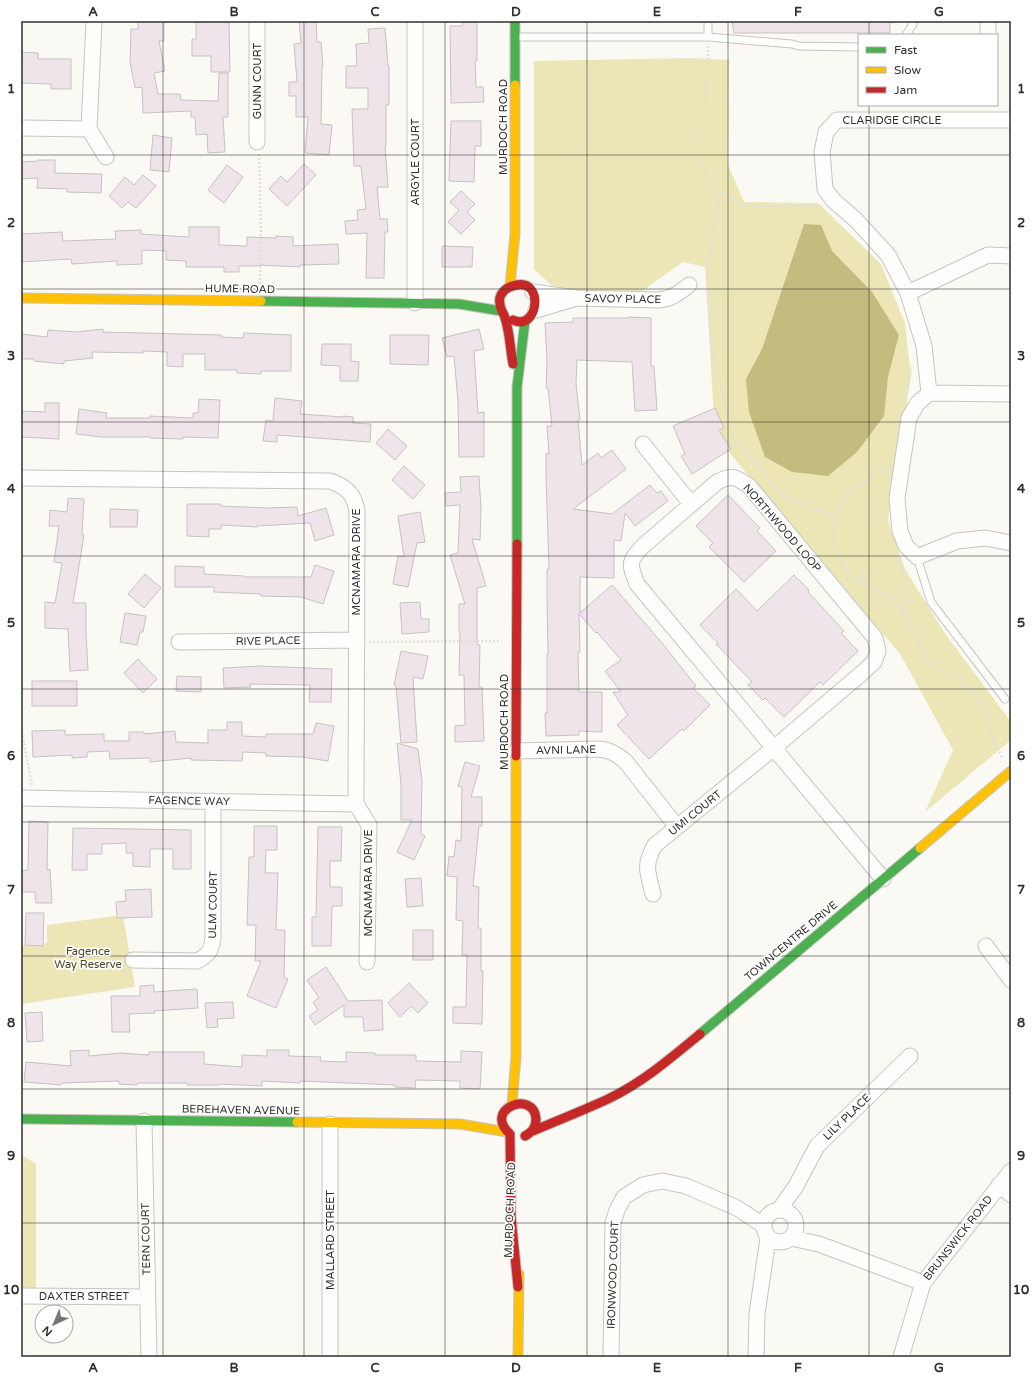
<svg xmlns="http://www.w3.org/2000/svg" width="1032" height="1378" viewBox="0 0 1032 1378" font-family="'Varela Round',sans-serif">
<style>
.green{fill:#ece6b6}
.water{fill:#c4bc7e}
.building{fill:#efe4ea;stroke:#c5c3c2}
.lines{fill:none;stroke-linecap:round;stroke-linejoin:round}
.lane-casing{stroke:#c5c5c1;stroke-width:9}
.street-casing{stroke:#c5c5c1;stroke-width:17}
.fast-casing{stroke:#c5c5c1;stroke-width:11}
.slow-casing{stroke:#c5c5c1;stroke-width:11}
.jam-casing{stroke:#c5c5c1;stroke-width:11}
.path{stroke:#e0e0de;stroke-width:2.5;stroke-dasharray:2 2;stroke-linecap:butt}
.lane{stroke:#fefefd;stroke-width:7}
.street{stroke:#fefefd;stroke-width:15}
.fast{stroke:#4caf50;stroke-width:9}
.slow{stroke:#ffc107;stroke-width:9}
.jam{stroke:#c62828;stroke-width:9}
.grid{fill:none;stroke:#302f2c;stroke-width:1;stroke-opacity:0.55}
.labels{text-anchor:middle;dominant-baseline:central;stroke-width:3.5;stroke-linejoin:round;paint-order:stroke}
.street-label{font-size:11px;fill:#302f2c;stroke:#fff}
.park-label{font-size:11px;fill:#4a4520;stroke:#fff}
.neatline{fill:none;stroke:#302f2c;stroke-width:1.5}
.grid-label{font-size:13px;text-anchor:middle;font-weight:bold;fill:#302f2c}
</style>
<rect width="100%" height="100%" fill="#faf9f4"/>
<path class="green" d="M691 58 729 60 728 165 744 202 818 203 881 264 905 323 911 376 888 521 905 569 946 635 1011 722V740L925 812 953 750 900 654 715 436 705 267 683 262 642 291 570 290 551 285 534 269V61Z
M123 915 135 987 21 1004V946L47 943V925Z
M21 1154 36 1164V1290H21Z"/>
<path class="water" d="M804 224 821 225 832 251 872 292 899 335 888 377 884 416 857 452 828 476 792 472 765 457 749 412 746 379 762 349Z"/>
<path class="building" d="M138 21H164V41H159L165 71 154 73 158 94H180L181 100 218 101 219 73H228V117H223L225 152 208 153 207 134 196 135 195 117H191V111L143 113 142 87 135 88 130 62 131 29H138Z
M196 21H229L230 72H211V56H192V39H196Z
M299 21H316L317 42H321L323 66H322L321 124 332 125 329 155 305 153 308 117H296V96H289V82H297L294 44 301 43Z
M732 21H890V33H734Z
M463 22H477V61H475L476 87H483L484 102 451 103 450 26H462Z
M385 28 388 66H389V105H386V146H385L388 187H377L380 219H387L388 232H385L384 278H366L367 233 346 234 345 221 358 220 357 210 366 209 361 166H354L352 109H368V88H346V66H357L356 44 369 43 368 29Z
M21 52 38 53V59H71V89H51V84L21 83Z
M451 121H481V146H475L474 182 449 181Z
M153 135 172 138 169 172 150 170Z
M38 160H55V173L102 174 101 193 67 192V189L37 188 38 178 21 179V162L38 161Z
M304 164 316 175 287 206 269 189 281 176 287 182Z
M227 165 243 177 224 203 208 190Z
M143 175 156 186 136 208 128 202 122 208 109 196 125 177 134 185Z
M461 191 475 204 467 212 475 220 461 234 448 222 459 210 450 202Z
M189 227H219V245L247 246V237L276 238V236L293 237V246L338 244 339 264 300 265V267L258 265V266H239V272H224V267H186V261L166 260V251L142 250V264L117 265V261L72 264 71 259 21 262V234L62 232 63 241 116 239 115 231 141 230V234L189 237Z
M442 246 473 247 472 267H442Z
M628 317 651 318V366H654L657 410 635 411 632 362 577 360 576 384 580 420H578L582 465 598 453 601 458 612 450 626 469 573 509 612 514 650 485 657 493 661 491 668 501 635 526 625 513 621 541 614 540V578L580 577V613L612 585 662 643 696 686 693 688 710 705 684 731 682 729 649 759 617 725 628 715 613 692H621L605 671 621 660 597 632 596 633 579 614 580 652H578L579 692H602V732L579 731V735L546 736 545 713H547V654H548L547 598V569H549L546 477V453L549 454 547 426H552L548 388H546L547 360 545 323 573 322V318H628Z
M103 329V332L221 335V337L243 338 244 333 291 335V371H261V374L237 373V370H205V354H183V367L167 366V352L143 351V353L92 352 93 358 64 361V364L34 361V359H21V334L47 337 48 330 76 332Z
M479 329 484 349 474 351 478 413 484 412V457H459L458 402 454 356 447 357 442 338Z
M390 335H429L428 365 390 364Z
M322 344H351V361L359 362 358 381H340V366L321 365Z
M275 398 302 401 300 414 343 417V416L353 417V423L371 424 370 442 277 435V442L263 441 266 420 273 421Z
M199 399 220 400 218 438 183 437V439L150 438V437H101L76 434 79 409 107 413 106 418H150V416L193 418V413H198Z
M45 403H59V439L21 437V411L45 412Z
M715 408 724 428 719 430 731 449 692 474 681 456 685 454 673 426Z
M388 429 407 446 395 460 376 443Z
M404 466 425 485 413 499 392 480Z
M479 476 481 509 480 540 472 539 486 586 477 588V645H480L479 687H482L484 741 455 742V726L465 725 464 675H459L460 633H459V604H465L450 555 458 553 460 505 446 506 445 493 461 492 460 477Z
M728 495 760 528 757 531 776 551 744 582 709 547 713 543 696 526Z
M68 498 84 499 82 534 84 535 73 603H86V633L88 670 70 671 68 629 45 628V602L55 603 62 563 54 562 59 526H49L50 510 67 512Z
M187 504H221V506L267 508 297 507 298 516 326 508 334 535 315 541 310 523 257 526V527L221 525V529H209V537L187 536Z
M110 509 138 510 137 527H110Z
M420 512 425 542 417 543 408 587 393 584 398 556 404 557 398 516Z
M315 565 334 571 323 604 301 597 261 596V594L214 592V587H175V566L204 567V574L244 576V577H311Z
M145 574 161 588 144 608 128 594Z
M794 575 809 590 808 592 844 631 841 633 858 651 823 685 820 682 784 717 765 698 763 700 748 685 752 682 716 644 718 643 700 625 736 589 757 611Z
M420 602 421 619H429V632L402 634 400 603Z
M125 613 146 616 143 632H140L137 645 120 642Z
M401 651 428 656 423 679 413 677 417 742 401 743 396 686 394 685Z
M138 659 157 679 143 693 124 673Z
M260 666 332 669 331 702H309L310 685 250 684 251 687 224 688 223 668Z
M177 676 201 677V692L176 691Z
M32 681H77V706H32Z
M227 722H242V736L266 737V734H313L316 723 334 726 328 761 302 757 266 756V753L243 752 242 761 191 760V758L150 762V758L110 759 109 751 87 752V757L72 758V755L33 757 32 731 65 730V735L104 734V741H129V732H144V734L175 731 176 742 208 743V730H227Z
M397 743 418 749 422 781 421 834 425 836 414 860 397 852 412 820H401V785Z
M465 762 480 766 471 797H482V826H479L473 886 479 887 478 928H481V971H483L482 1024 453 1023V1007H466L467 955H462L463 921 456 920 457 877 447 876 449 856 454 857 456 840 461 841 462 787 458 786Z
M29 821 48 822 47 870 50 869 52 903H36L35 892H22L21 871 28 870Z
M254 826H277V850H266L265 873H278L276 930H285L284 977 288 979 276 1008 247 996 261 961H255L256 925H247L249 857H254Z
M318 827H342L341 861H330V887H342V906H332L331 946H312V917H316Z
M73 828 191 830V869H173V849H150V867L133 866V853H126V843L102 844V854H87V870H72Z
M421 878 423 906 407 907 405 879Z
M151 889 152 917 117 918 116 902 126 901 125 890Z
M26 913H44L43 946 25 945Z
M413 930H433V960H413Z
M326 967 348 1001 382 1000 383 1030 364 1031 363 1017H344V1005L315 1025 309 1016 318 1010 313 1002 319 998 307 980Z
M409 983 428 1003 418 1013 411 1006 400 1017 388 1003Z
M154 985V992L197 989 198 1008 154 1011 155 1013 129 1014 130 1032H112L111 996H140V986Z
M233 1002 234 1018 217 1019 218 1027 207 1028 205 1003Z
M42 1012 43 1041 27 1042 25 1013Z
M89 1050V1056L121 1053 149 1055V1052H204V1064L242 1067V1055L267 1056V1050H289V1056L321 1057 320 1061 346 1062V1052L375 1053V1055H416V1061L461 1062V1051L482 1052 480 1089 460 1088V1081L416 1080 415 1088 395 1087V1085L300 1081V1083L262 1081V1086L219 1084V1085H187V1083H137V1085L119 1084V1081L62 1083 61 1085 24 1082 26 1062 71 1066 70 1051Z"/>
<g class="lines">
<defs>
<path id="lane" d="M708 21V37
M906 35 913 24V21
M516 37H708L792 44 799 46 859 47
M917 557 931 602 1005 699"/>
<path id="street" d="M94 21 89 129 106 157
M257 21V142
M988 21V35
M21 128 89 129
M533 292 576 298 657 300C672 299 677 294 689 285
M908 293 988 255 1011 256
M415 303V21
M536 310 573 299
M929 393 924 346 908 293 888 255 856 220 833 200 825 189 822 152 826 132 837 120H1011
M1011 394 929 393 917 404 909 418 897 498 900 531 906 546 917 557 957 541 985 538 1011 543
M643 444 691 504
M21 478 330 481C347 487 354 494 357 511L356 804 369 825 367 962
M179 642 357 640
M516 751 598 749C610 750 617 754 626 762L677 827
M21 798 356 804
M653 894C648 872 643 866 655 845L775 747 862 673 874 662 878 651 875 638 749 486C736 477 732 474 717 482L643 546C627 562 630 565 637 584L883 879
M986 946 1011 980
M133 960 197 961C209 955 211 951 213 938V801
M144 1121 149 1357
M330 1124V1357
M999 1185 1011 1195
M764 1226a16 16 0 1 1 32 0a16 16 0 1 1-32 0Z
M779 1210 796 1186 817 1146 910 1056
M791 1238 819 1244 923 1283
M21 1296 147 1297
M611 1357 613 1223 617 1210 624 1197 643 1185 662 1181 686 1186 737 1208 763 1225
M756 1357 757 1314 768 1238
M901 1357 923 1283 1011 1171"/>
<path id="fast" d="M515 21V85
M261 301 459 304 501 311
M517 544V387L525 321
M700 1034 920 848
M21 1119 297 1122"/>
<path id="slow" d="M510 286 515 234V85
M21 298 261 301
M920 848 1011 771
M512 1104 516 1057V756
M297 1122 460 1124 507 1132
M518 1357 519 1274"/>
<path id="jam" d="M513 320C538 332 545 279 516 285 511 286 506 288 503 292 500 295 499 300 500 304 500 310 504 313 505 318 510 333 510 349 513 364
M516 756 517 544
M533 1131C558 1120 585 1110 610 1098 643 1082 671 1058 700 1034
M518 1287 511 1216 510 1134C482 1109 534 1089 536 1119 536 1128 532 1132 525 1136"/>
</defs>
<use href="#lane" class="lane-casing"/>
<use href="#street" class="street-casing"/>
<use href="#fast" class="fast-casing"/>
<use href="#slow" class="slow-casing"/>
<use href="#jam" class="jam-casing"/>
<path class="path" d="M708 46 703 166 710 185 720 193 742 206H817L822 208
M259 154 261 230 260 285
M720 193 707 270 712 346 730 430 741 446 774 487 783 495 822 512 835 514
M904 398 912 366
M887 467 847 494 835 514 834 547 848 575 868 586 893 598 918 639 926 659 956 678 982 701 991 733 1002 758
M897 557C907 581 906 588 904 614
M861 583 864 574V563
M369 642 500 641
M21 728 32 785"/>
<use href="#lane" class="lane"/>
<use href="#street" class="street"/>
<use href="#fast" class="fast"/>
<use href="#slow" class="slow"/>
<use href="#jam" class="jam"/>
</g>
<path class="grid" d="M163 21V1357M304 21V1357M445 21V1357M587 21V1357M728 21V1357M869 21V35M869 105V1357M21 155H1011M21 289H1011M21 422H1011M21 556H1011M21 689H1011M21 822H1011M21 956H1011M21 1089H1011M21 1223H1011"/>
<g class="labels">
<g class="street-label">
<text transform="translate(257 81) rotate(-90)">GUNN COURT</text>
<text x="892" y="120">CLARIDGE CIRCLE</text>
<text transform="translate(503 127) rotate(-90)">MURDOCH ROAD</text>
<text transform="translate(415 162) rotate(-90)">ARGYLE COURT</text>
<text transform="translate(240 289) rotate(1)">HUME ROAD</text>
<text transform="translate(623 299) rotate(1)">SAVOY PLACE</text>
<text transform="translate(782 528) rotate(49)">NORTHWOOD LOOP</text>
<text transform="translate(356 562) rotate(-90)">MCNAMARA DRIVE</text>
<text transform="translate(268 641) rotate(-1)">RIVE PLACE</text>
<text transform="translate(504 722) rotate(-90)">MURDOCH ROAD</text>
<text transform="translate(566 750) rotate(-1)">AVNI LANE</text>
<text transform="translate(189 801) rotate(1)">FAGENCE WAY</text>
<text transform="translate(695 813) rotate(-39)">UMI COURT</text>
<text transform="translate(368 883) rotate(-90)">MCNAMARA DRIVE</text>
<text transform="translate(213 905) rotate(-89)">ULM COURT</text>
<text transform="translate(791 941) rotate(-40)">TOWNCENTRE DRIVE</text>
<text transform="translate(241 1110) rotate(1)">BEREHAVEN AVENUE</text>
<text transform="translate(847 1117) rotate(-44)">LILY PLACE</text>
<text transform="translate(510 1210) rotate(-88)">MURDOCH ROAD</text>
<text transform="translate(958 1238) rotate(-52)">BRUNSWICK ROAD</text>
<text transform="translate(146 1239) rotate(-91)">TERN COURT</text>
<text transform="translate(330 1240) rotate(-90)">MALLARD STREET</text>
<text transform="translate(613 1275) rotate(-88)">IRONWOOD COURT</text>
<text x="84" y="1296">DAXTER STREET</text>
</g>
<g class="park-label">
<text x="88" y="951">Fagence<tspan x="88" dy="13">Way Reserve</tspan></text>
</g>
</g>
<rect width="1032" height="1378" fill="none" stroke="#ffffff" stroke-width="44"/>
<rect x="858" y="34" width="140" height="72" fill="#ffffff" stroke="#acacab"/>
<rect x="866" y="47" width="20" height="6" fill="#4caf50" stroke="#acacab"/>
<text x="894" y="54" font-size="12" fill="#302f2c">Fast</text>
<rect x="866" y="67" width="20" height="6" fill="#ffc107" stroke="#acacab"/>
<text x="894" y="74" font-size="12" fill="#302f2c">Slow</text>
<rect x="866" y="87" width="20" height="6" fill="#c62828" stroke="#acacab"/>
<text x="894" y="94" font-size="12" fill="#302f2c">Jam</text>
<g transform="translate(54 1324) rotate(224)"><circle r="19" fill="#ffffff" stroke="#acacab"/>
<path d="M0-3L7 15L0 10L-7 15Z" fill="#777672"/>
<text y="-6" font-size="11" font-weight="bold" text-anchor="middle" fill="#302f2c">N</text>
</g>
<rect x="22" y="22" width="988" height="1334" class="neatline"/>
<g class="grid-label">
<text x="93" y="16">A</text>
<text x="234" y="16">B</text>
<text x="375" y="16">C</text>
<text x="516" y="16">D</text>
<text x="657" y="16">E</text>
<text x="798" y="16">F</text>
<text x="939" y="16">G</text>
<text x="11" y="93">1</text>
<text x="1021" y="93">1</text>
<text x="11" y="227">2</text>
<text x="1021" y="227">2</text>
<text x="11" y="360">3</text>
<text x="1021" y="360">3</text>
<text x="11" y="493">4</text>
<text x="1021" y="493">4</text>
<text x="11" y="627">5</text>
<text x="1021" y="627">5</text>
<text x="11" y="760">6</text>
<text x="1021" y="760">6</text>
<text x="11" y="894">7</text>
<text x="1021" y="894">7</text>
<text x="11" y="1027">8</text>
<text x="1021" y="1027">8</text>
<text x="11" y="1160">9</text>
<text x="1021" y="1160">9</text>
<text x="11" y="1294">10</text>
<text x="1021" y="1294">10</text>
<text x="93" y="1372">A</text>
<text x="234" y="1372">B</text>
<text x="375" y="1372">C</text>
<text x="516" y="1372">D</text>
<text x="657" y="1372">E</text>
<text x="798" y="1372">F</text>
<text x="939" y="1372">G</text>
</g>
</svg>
